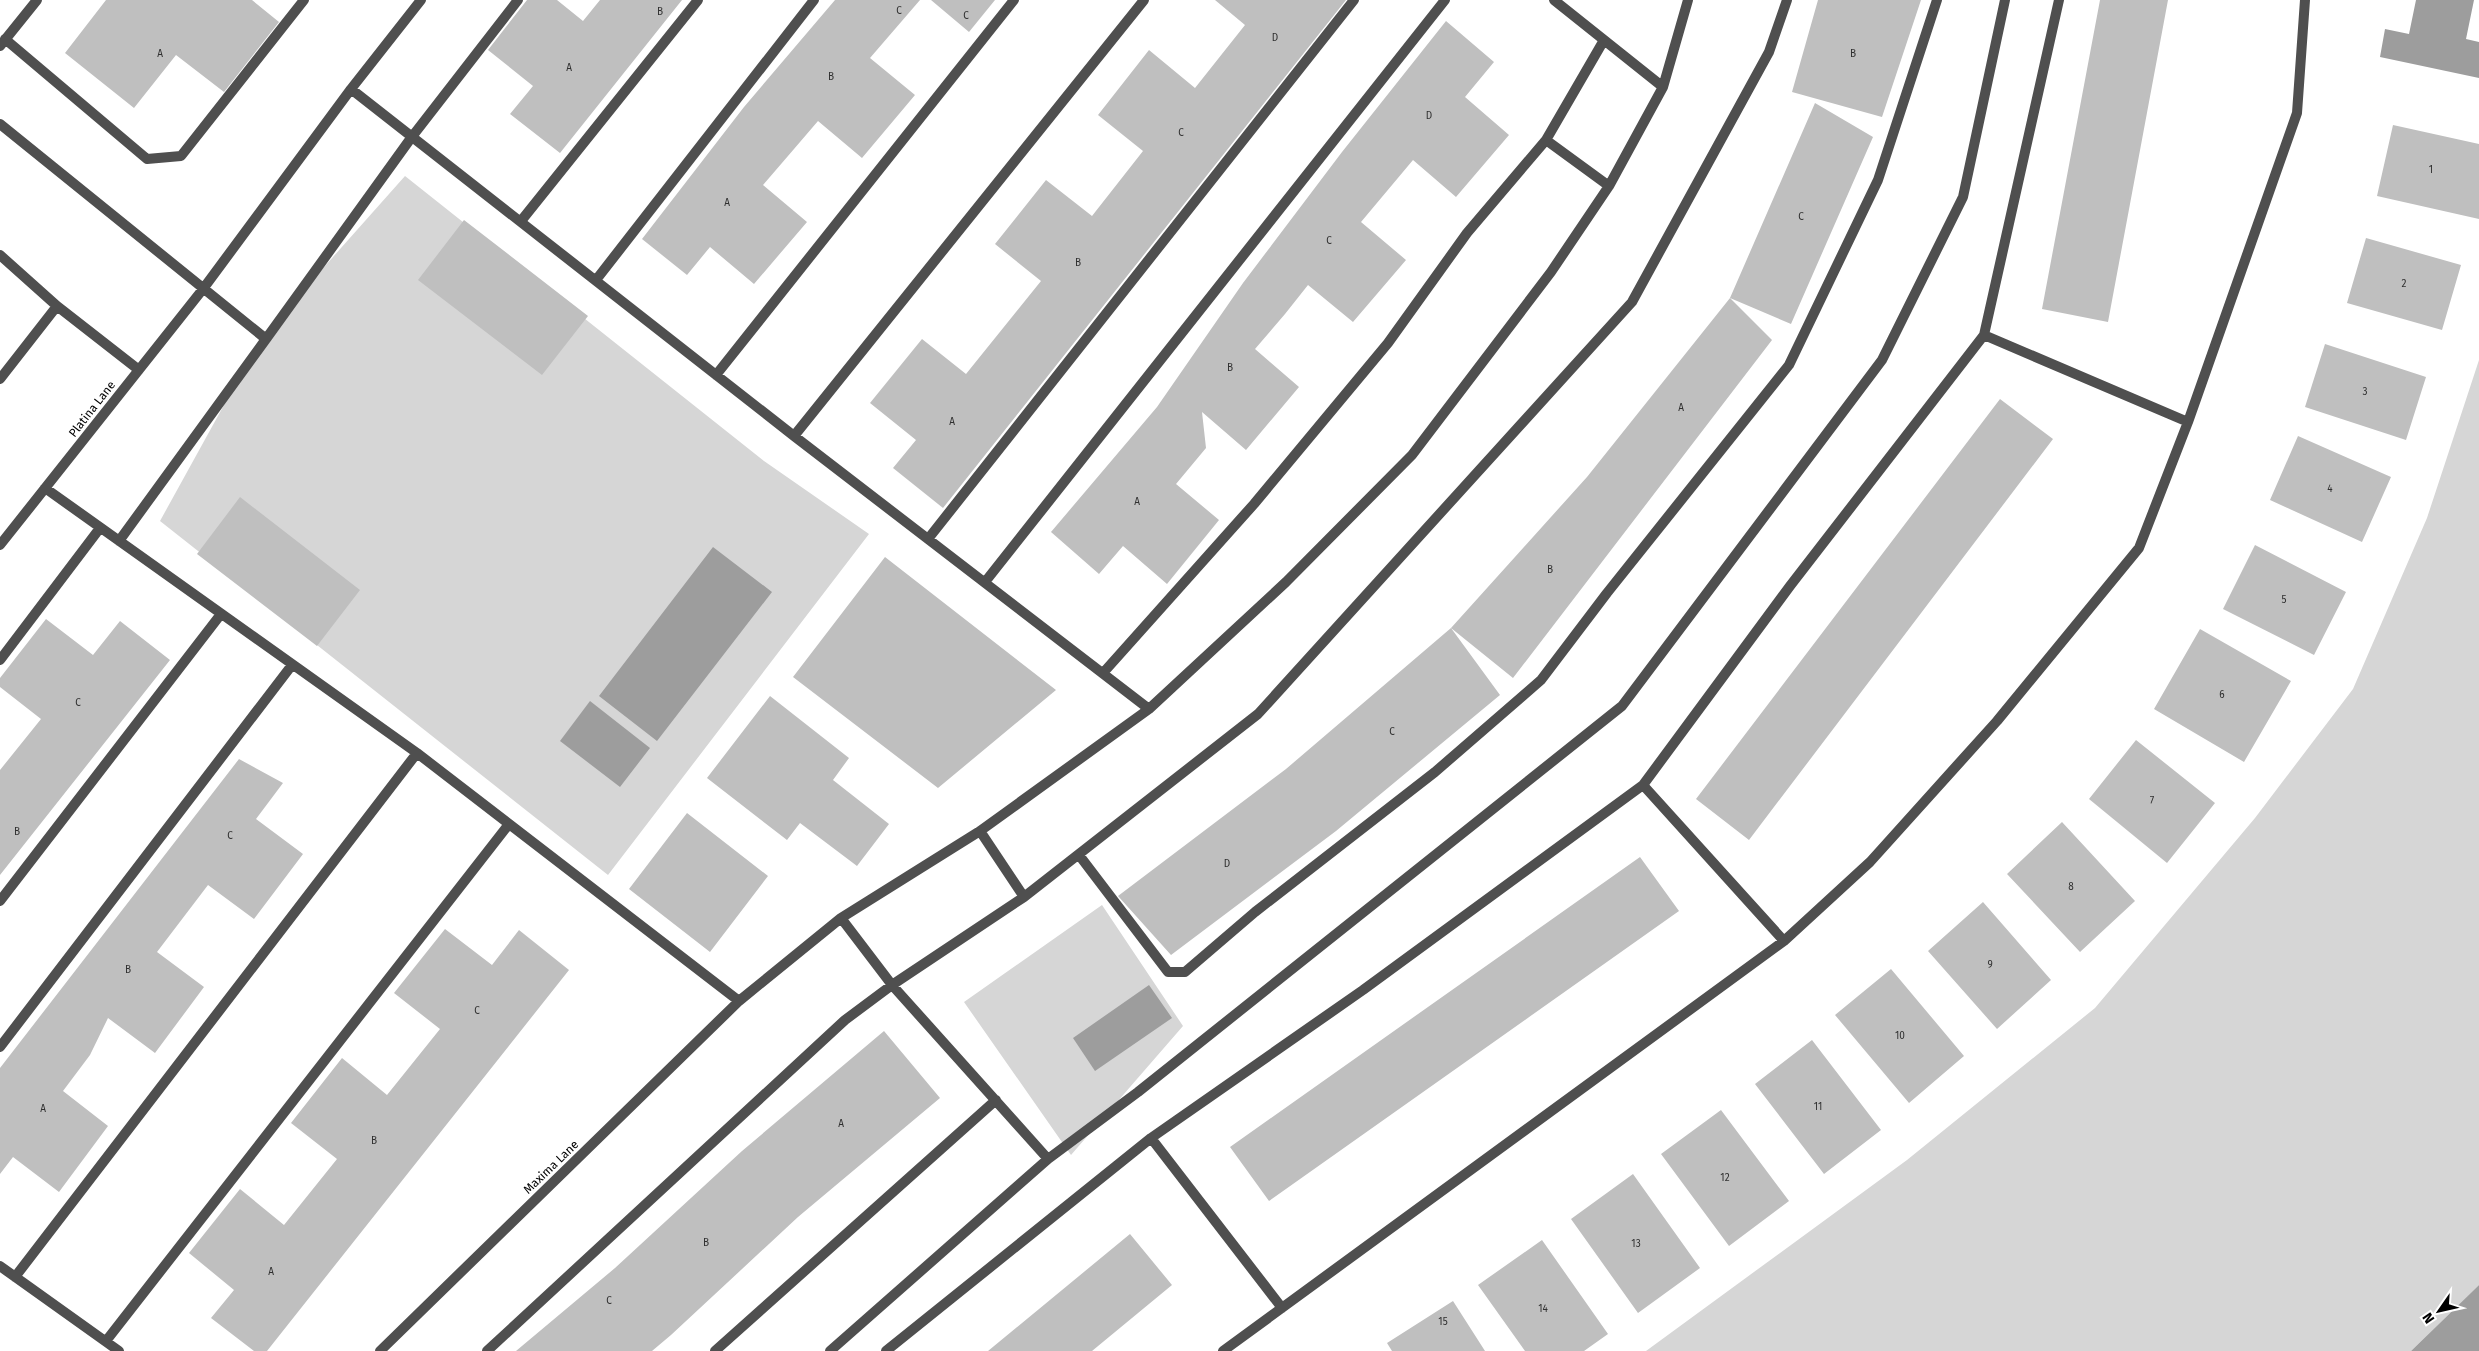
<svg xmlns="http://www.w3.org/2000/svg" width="2479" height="1351" viewBox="0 0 2479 1351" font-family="'Fira Sans',sans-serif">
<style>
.green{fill:#d6d6d6}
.water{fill:#9d9d9d}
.building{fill:#bfbfbf}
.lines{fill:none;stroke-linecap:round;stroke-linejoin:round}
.minor{stroke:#4f4f4f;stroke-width:10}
.labels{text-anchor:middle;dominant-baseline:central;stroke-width:4;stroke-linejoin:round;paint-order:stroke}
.number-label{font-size:10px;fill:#303030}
.street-label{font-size:12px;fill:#000;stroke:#fff}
</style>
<rect width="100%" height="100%" fill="#fff"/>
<path class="green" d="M405 176 764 461 869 534 608 875 160 521 261 338Z
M2479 360V1285L2411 1351H1646L1907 1160 2095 1008 2255 818 2353 689 2427 518Z
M1102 905 1183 1026 1071 1155 964 1002Z"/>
<path class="water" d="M2416 0H2474L2466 39 2479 42V78L2380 57 2385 29 2409 34Z
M713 547 772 592 657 741 599 696Z
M590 701 650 748 620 787 560 741Z
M1149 985 1172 1018 1095 1071 1073 1038Z
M2479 1285V1351H2411Z"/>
<path class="building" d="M106 0H252L279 22 224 92 176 55 134 108 65 53Z
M527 0H557L583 21 600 0H682L560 153 510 114 533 86 488 50Z
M835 0H920L870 58 915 95 862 158 818 121 794 149 763 185 807 222 754 284 710 247 687 275 642 239 744 107Z
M931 0H995L969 32Z
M1215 0H1346L943 508 893 468 916 440 870 403 922 339 966 374 1041 281 995 244 1046 180 1092 216 1143 151 1098 115 1149 50 1195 88 1245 25Z
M1818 0H1921L1882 117 1792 92Z
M2100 0H2168L2108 322 2042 309Z
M1446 21 1494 62 1465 97 1509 135 1456 197 1413 160 1361 222 1406 260 1353 322 1308 285 1285 314 1255 349 1299 387 1246 450 1202 412 1206 448 1176 484 1219 520 1167 584 1123 546 1099 574 1051 532 1157 407 1243 283 1342 152Z
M1815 103 1873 137 1791 324 1730 298 1772 340 1513 678 1451 628 1587 477 1730 298Z
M2393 125 2479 144V219L2377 196Z
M464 220 588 316 542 375 418 280Z
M2366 238 2461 265 2442 330 2347 303Z
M2325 344 2426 377 2406 440 2305 407Z
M2000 399 2053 439 1749 840 1696 799Z
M2298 436 2391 477 2362 542 2270 500Z
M240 497 360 590 317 646 197 554Z
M2255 545 2346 592 2314 655 2223 609Z
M885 557 1056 690 938 788 793 677Z
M46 619 93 655 120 621 170 660 0 875V770L41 719 0 687V678Z
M1451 628 1500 695 1336 831 1171 955 1118 896 1286 769Z
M2200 629 2291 681 2244 762 2154 709Z
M770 696 849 758 833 780 889 824 857 866 800 823 787 840 707 778Z
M2136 740 2215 803 2167 863 2089 799Z
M239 759 283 783 256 819 303 854 254 919 208 885 157 952 204 987 155 1053 108 1018 90 1055 63 1091 108 1126 59 1192 13 1157 0 1174V1068Z
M687 813 768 876 710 952 629 889Z
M2062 822 2135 901 2080 952 2007 874Z
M1640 857 1679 911 1269 1201 1230 1147Z
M1983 902 2051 980 1997 1029 1928 951Z
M445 929 492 965 519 930 569 970 267 1351H254L211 1318 234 1290 189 1253 240 1189 284 1225 337 1159 291 1123 342 1058 387 1095 440 1029 394 993Z
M1891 969 1964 1056 1909 1103 1835 1015Z
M884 1031 940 1098 798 1217 671 1335 652 1351H516L615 1268 742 1151Z
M1812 1040 1881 1130 1824 1174 1755 1084Z
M1721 1110 1789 1201 1729 1246 1661 1154Z
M1633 1174 1700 1268 1638 1313 1571 1219Z
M1130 1234 1172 1285 1092 1351H988Z
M1542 1240 1608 1334 1584 1351H1525L1478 1285Z
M1453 1301 1485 1351H1392L1387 1343Z"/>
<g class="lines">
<path class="minor" d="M1554 0 1663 87
M5 39 147 159 181 156 304 0
M0 46 37 0
M351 89 794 436 1149 709
M0 124 266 339 119 541
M1546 140 1609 186
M521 221 698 0
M0 255 57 306 139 370
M596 280 814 0
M1984 335 2188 422
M266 339 411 138 518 0
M716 375 1014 0
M0 379 57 306
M794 436 1144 0
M45 488 417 753 739 1001
M928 539 1354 0
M0 545 203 289 351 89 421 0
M985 582 1445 0
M0 660 100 528
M1103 673 1254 504 1388 343 1467 233 1546 140 1604 40
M1643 785 1784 941
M980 831 1024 897
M1079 855 1168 972H1185L1255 912 1435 772 1541 680 1607 593 1789 365 1878 180 1937 0
M0 901 221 614
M841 918 892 985 1048 1159
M0 1047 292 665
M1151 1138 1282 1308
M0 1266 119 1351
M15 1277 417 753
M106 1341 509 824
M380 1351 739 1001 841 918 980 831 1149 709 1286 582 1412 455 1551 272 1609 186 1663 87 1688 0
M487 1351 845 1020 892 985 1024 897 1258 714 1632 302 1769 52 1787 0
M715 1351 996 1100
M830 1351 1048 1159 1138 1092 1622 706 1882 360 1963 197 2005 0
M886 1351 1151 1138 1363 990 1643 785 1790 586 1984 335 2059 0
M1223 1351 1784 941 1870 862 1997 721 2139 548 2188 422 2297 113 2305 0"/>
</g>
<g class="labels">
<g class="number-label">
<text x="899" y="11">C</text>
<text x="660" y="12">B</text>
<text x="966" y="16">C</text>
<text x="1275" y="38">D</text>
<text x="160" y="54">A</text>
<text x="1853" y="54">B</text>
<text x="569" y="68">A</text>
<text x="831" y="77">B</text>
<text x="1429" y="116">D</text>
<text x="1181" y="133">C</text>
<text x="2431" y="170">1</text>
<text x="727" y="203">A</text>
<text x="1801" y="217">C</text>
<text x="1329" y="241">C</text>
<text x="1078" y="263">B</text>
<text x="2404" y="284">2</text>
<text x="1230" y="368">B</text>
<text x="2365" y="392">3</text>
<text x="1681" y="408">A</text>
<text x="952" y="422">A</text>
<text x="2330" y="489">4</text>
<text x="1137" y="502">A</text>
<text x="1550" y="570">B</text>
<text x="2284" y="600">5</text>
<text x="2222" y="695">6</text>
<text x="78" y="703">C</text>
<text x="1392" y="732">C</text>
<text x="2152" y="801">7</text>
<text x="17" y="832">B</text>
<text x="230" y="836">C</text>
<text x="1227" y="864">D</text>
<text x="2071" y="887">8</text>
<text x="1990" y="965">9</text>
<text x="128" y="970">B</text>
<text x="477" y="1011">C</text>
<text x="1900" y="1036">10</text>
<text x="1818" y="1107">11</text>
<text x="43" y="1109">A</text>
<text x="841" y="1124">A</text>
<text x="374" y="1141">B</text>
<text x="1725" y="1178">12</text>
<text x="706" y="1243">B</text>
<text x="1636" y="1244">13</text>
<text x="271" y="1272">A</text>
<text x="609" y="1301">C</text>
<text x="1543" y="1309">14</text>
<text x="1443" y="1322">15</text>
</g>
<g class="street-label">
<text transform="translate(92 409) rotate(-52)">Platina Lane</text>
<text transform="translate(551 1167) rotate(-44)">Maxima Lane</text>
</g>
</g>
<g transform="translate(2439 1311) rotate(236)" stroke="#ffffff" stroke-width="4" paint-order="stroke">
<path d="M0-4L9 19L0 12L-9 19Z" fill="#000000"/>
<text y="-8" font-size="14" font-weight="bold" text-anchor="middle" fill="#000000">N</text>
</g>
</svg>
